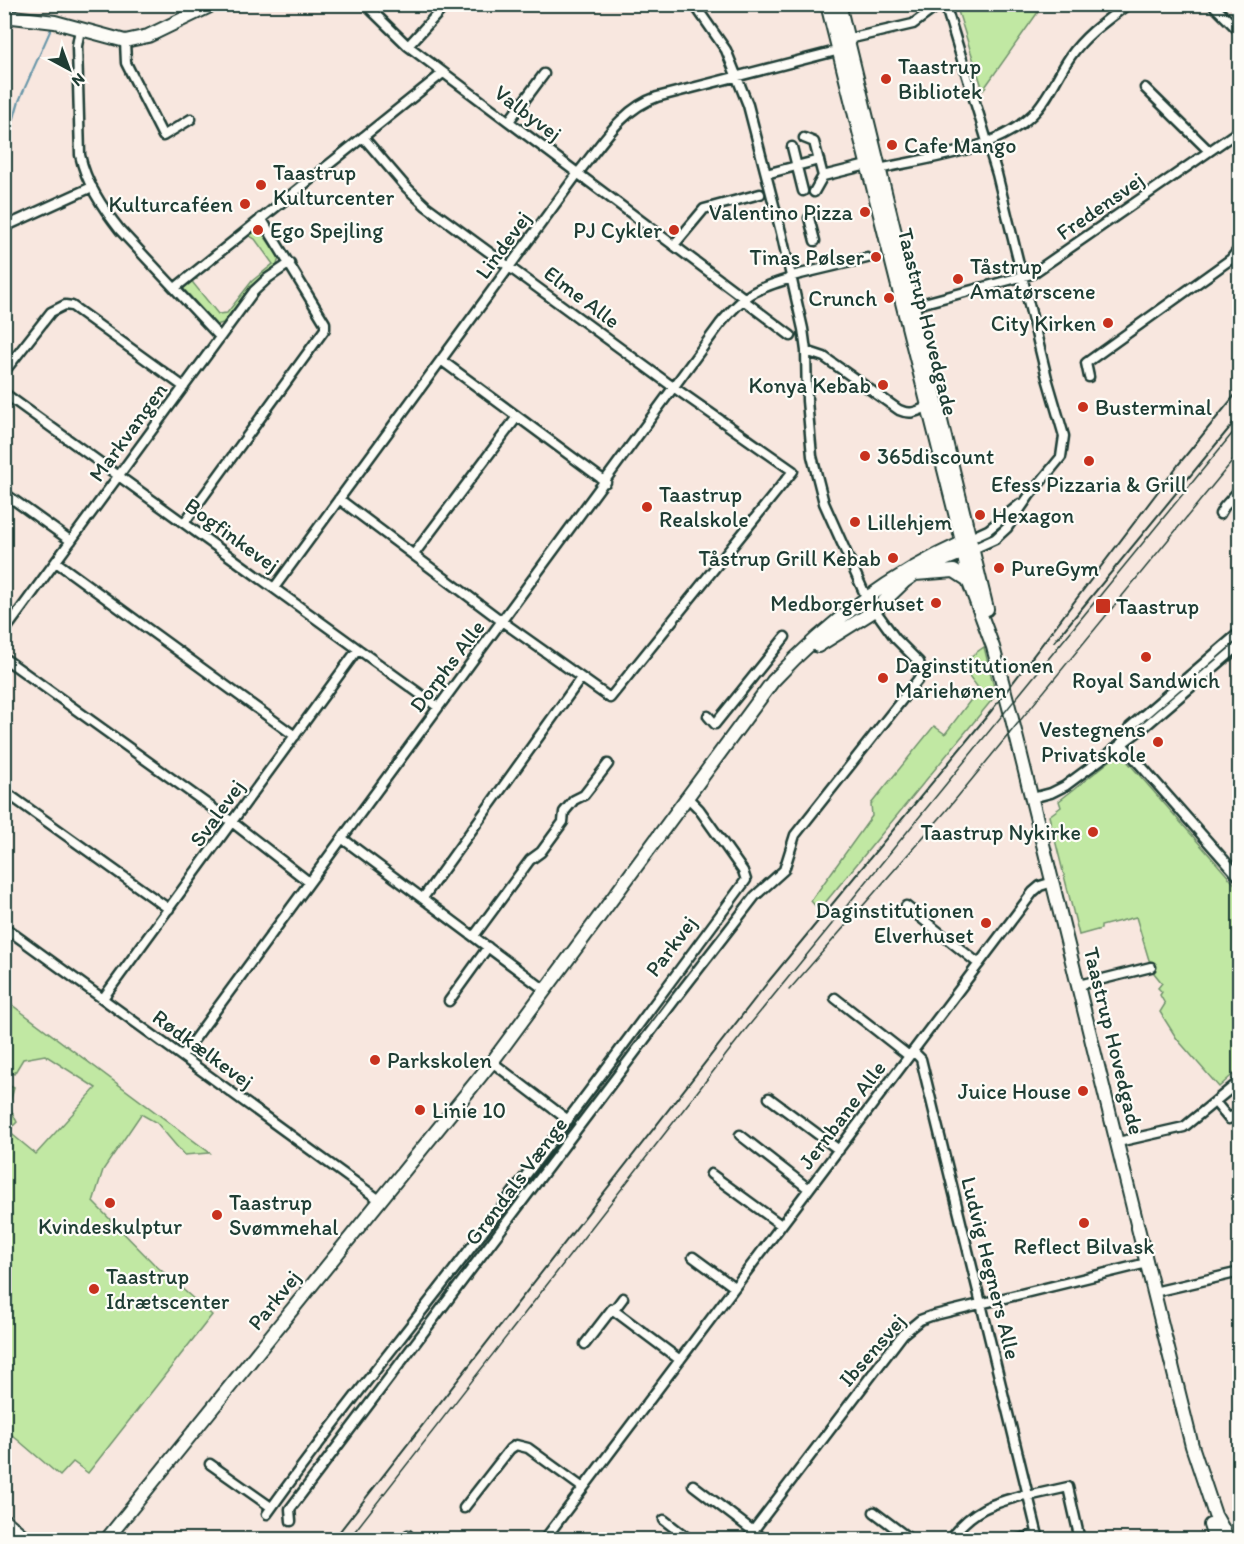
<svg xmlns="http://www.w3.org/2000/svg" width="1244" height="1544" viewBox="0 0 1244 1544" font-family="Itim,sans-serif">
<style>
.green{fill:#c1e8a3;stroke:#70926c;stroke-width:1.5}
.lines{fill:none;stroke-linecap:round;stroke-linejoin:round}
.stream{stroke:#6796a9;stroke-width:2}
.street-casing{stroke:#1f3d34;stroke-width:13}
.secondary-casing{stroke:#1f3d34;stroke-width:16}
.street{stroke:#fdfcf7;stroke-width:8}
.secondary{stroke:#fdfcf7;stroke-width:12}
.tram{stroke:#1f3d34;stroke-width:1.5}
.rail{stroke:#1f3d34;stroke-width:2}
.poi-dot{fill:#c8321e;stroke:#fdfcf7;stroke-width:2}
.labels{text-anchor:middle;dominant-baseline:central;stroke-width:4.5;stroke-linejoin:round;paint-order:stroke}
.poi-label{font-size:22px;fill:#1f3d34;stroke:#fdfcf7;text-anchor:start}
.street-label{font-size:22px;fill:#1f3d34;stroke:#fdfcf7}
</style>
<rect width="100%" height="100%" fill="#f8e7df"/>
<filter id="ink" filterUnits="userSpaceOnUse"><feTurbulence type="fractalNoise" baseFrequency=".0167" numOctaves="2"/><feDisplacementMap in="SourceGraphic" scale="12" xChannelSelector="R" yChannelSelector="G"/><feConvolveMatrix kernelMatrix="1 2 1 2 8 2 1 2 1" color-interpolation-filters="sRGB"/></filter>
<g filter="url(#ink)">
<path class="green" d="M957 5H1043L983 90 957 8Z
M258 227 279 257 277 265 253 285 223 323 216 325 182 287 196 277 197 279 192 280 193 283 218 314 227 313 252 281 273 264 255 239 248 235Z
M984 647 996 695 819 910 811 901 872 816 871 804 934 726 945 734 979 689 960 664Z
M1120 753 1239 889V1069L1219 1087 1177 1039 1160 1012 1165 1004 1160 995 1162 992 1158 988 1162 983 1154 973 1156 967 1149 960 1136 917 1101 926V929L1079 935 1049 816 1061 807 1059 801Z
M4 999 210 1153 184 1155 157 1123 141 1114 103 1170 93 1202 154 1264 212 1315 88 1473 73 1462 60 1476 5 1429 4 1090 8 1085 14 1088 9 1106 17 1122 8 1131 36 1154 96 1088 45 1055 23 1059 14 1074 10 1072 5 1042Z"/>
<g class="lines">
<path class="stream" d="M64 5V4
M4 142 11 129 19 101 51 29"/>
<defs>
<path id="street" d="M365 4 408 46 744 298
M945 4 997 174 1047 378 1064 436 1061 457 1029 496 1007 528 995 539 973 549
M1212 4 1240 32
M80 29 77 46 80 155C86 183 102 207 120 230L220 337
M844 40 913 24 940 4
M125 41 126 63 163 136 191 119
M408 46 441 10 452 4
M1145 88 1209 151
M509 121 544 74
M804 138 814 142 823 176
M792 147 803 191
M874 170C925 158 995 152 1033 114 1049 98 1057 76 1070 57 1085 35 1107 20 1128 4
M766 174 819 160
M814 192 823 176 867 165
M809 218 815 241
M4 227 92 187
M674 245 704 209 760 194
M792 276 867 258
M175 288 443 73
M742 299 791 336
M909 307 1032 274 1240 130
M806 351 824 357 899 410C910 415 916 412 927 407
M441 360 606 482
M4 372 51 312 65 305 72 306 184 387
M1089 377 1086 363 1231 259 1238 250
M4 393 438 707
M4 493 71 541
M339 499 503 622 610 698 793 471 669 384 426 206 406 187 363 137
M1220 514 1224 507 1240 489
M184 523 325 329V323L261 218
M966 540 988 530 1020 504
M414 554 517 417
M56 562 295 736
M274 588 578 173C601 145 621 109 657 97L844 49
M4 632 254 291 268 278 290 263
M4 658 232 822 309 882
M708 716 715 724 785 637
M1123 740 1130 727 1240 632
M1121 743 1240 878
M4 791 169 909
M1032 798 1051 793 1065 786 1143 728 1240 645
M343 839 545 990
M423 898 581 678
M906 906 979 964
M4 927 381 1201
M474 936 530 860 541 852 563 822 564 812 574 800 584 795 608 764
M1079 985 1151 967
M104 997 358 649
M835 998 909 1056
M449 1001 488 947
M913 1051 921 1059 1039 1540
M182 1056 720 324C745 294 754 289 792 278
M492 1062 568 1120
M769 1098 839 1150
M1215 1102 1229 1119 1240 1110
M740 1135 809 1189
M1118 1142 1184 1127 1240 1081
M711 1174 781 1225
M693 1257 734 1287
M1154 1292 1240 1272
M614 1310 623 1298
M585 1344 612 1309 680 1360
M210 1464 271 1507
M693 1485 765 1540
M1028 1496 1068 1487 1080 1540
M464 1508 510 1449 516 1445 528 1448 583 1488
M874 1512 911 1540
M267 1514C329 1426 398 1343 463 1258 559 1133 652 1007 746 880L743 871 699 809 687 797
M664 1520 690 1540
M291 1521 290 1509 676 998 755 896 784 870 795 835 920 677 921 669 919 662 895 638 867 599 824 503 812 456 807 401 806 351 803 329 781 232 748 105 726 50 694 4
M408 1535 411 1540
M544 1540 1033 892 1040 886 1053 882
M746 1540 903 1334 920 1320 931 1316 1147 1263
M949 1540C972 1509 992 1503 1028 1494
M1015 1540 1038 1534"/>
<path id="secondary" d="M827 4 961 537 968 580 993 647 1010 711 1192 1446 1215 1515 1229 1540
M839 4 987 609
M4 16 55 22 125 41 148 36 214 4
M932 565 969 550
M818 646 874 611 905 581 915 574 954 571 968 580
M4 1520 28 1540
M1210 1525 1215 1540
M106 1540 492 1062 773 681C826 624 891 575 962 543"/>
</defs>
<use href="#street" class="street-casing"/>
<use href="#secondary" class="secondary-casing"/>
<use href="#street" class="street"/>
<use href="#secondary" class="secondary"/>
<path class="tram" d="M789 990 946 811 1240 452
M348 1540 747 1028 1240 424"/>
<path class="rail" d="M1055 641 1240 415
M333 1540 768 982 992 710 1178 465 1240 389"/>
</g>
</g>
<g class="poi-dot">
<circle cx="886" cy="79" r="6"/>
<circle cx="892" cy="145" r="6"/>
<circle cx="261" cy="185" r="6"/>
<circle cx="245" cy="204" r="6"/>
<circle cx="865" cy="212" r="6"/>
<circle cx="258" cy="230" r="6"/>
<circle cx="674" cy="230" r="6"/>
<circle cx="876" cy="257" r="6"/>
<circle cx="958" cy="279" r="6"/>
<circle cx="889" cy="298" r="6"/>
<circle cx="1108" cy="323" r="6"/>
<circle cx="883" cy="385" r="6"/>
<circle cx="1083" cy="407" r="6"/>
<circle cx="865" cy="456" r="6"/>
<circle cx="1089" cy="461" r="6"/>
<circle cx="647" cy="507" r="6"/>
<circle cx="980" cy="515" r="6"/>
<circle cx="855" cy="522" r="6"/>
<circle cx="893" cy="558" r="6"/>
<circle cx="999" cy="568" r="6"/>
<circle cx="936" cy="603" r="6"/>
<rect x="1095" y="598" width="16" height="16" rx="3"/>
<circle cx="1146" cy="657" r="6"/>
<circle cx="883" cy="678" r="6"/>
<circle cx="1158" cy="742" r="6"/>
<circle cx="1093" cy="832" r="6"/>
<circle cx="986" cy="923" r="6"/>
<circle cx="375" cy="1060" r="6"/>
<circle cx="1083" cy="1091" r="6"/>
<circle cx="420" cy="1110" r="6"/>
<circle cx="110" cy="1203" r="6"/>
<circle cx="217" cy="1215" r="6"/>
<circle cx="1084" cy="1223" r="6"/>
<circle cx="94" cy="1289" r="6"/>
</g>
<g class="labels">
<g class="poi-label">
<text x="898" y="66">Taastrup<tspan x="898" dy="25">Bibliotek</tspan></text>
<text x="904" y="145">Cafe Mango</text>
<text x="273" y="172">Taastrup<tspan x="273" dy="25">Kulturcenter</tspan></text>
<text x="233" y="204" text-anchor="end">Kulturcaféen</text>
<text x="853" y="212" text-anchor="end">Valentino Pizza</text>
<text x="270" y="230">Ego Spejling</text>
<text x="662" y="230" text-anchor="end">PJ Cykler</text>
<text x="864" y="257" text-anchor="end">Tinas Pølser</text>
<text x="970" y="266">Tåstrup<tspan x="970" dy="25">Amatørscene</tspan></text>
<text x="877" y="298" text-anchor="end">Crunch</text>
<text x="1096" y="323" text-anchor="end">City Kirken</text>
<text x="871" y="385" text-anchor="end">Konya Kebab</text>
<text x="1095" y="407">Busterminal</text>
<text x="877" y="456">365discount</text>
<text x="1089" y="484" text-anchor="middle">Efess Pizzaria &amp; Grill</text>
<text x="659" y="494">Taastrup<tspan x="659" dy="25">Realskole</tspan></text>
<text x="992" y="515">Hexagon</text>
<text x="867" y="522">Lillehjem</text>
<text x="881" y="558" text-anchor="end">Tåstrup Grill Kebab</text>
<text x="1011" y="568">PureGym</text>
<text x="924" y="603" text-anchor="end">Medborgerhuset</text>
<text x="1116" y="606">Taastrup</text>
<text x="895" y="665">Daginstitutionen<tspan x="895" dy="25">Mariehønen</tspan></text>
<text x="1146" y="680" text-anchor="middle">Royal Sandwich</text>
<text x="1146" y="729" text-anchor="end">Vestegnens<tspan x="1146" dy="25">Privatskole</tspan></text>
<text x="1081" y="832" text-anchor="end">Taastrup Nykirke</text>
<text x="974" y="910" text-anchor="end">Daginstitutionen<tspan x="974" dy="25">Elverhuset</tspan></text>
<text x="387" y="1060">Parkskolen</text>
<text x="1071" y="1091" text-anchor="end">Juice House</text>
<text x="432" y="1110">Linie 10</text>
<text x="229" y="1202">Taastrup<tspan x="229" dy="25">Svømmehal</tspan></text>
<text x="110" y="1226" text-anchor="middle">Kvindeskulptur</text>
<text x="1084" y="1246" text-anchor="middle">Reflect Bilvask</text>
<text x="106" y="1276">Taastrup<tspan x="106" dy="25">Idrætscenter</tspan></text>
</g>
<g class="street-label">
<text transform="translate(528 113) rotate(37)">Valbyvej</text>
<text transform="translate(1100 206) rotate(-35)">Fredensvej</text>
<text transform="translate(503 245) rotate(-54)">Lindevej</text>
<text transform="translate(582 297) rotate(37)">Elme Alle</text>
<text transform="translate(928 322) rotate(76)">Taastrup Hovedgade</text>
<text transform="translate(128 432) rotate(-54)">Markvangen</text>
<text transform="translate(232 535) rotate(36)">Bogfinkevej</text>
<text transform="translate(447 666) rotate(-53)">Dorphs Alle</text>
<text transform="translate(217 813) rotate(-54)">Svalevej</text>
<text transform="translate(671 946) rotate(-53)">Parkvej</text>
<text transform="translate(1114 1041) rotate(76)">Taastrup Hovedgade</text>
<text transform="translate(203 1049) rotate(36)">Rødkælkevej</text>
<text transform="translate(842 1115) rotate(-53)">Jernbane Alle</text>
<text transform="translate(516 1181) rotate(-53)">Grøndals Vænge</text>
<text transform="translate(991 1268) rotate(76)">Ludvig Hegners Alle</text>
<text transform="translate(274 1300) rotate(-51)">Parkvej</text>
<text transform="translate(872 1350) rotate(-49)">Ibsensvej</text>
</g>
</g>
<rect width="1244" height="1544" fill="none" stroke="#fdfcf7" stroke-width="24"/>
<rect x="12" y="12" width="1220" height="1520" fill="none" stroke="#1f3d34" stroke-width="2" filter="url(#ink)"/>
<g transform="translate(69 69) rotate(139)" stroke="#fdfcf7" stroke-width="4.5" paint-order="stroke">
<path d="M0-4.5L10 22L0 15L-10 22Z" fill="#1f3d34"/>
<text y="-9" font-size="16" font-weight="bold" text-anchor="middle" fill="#1f3d34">N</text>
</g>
</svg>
